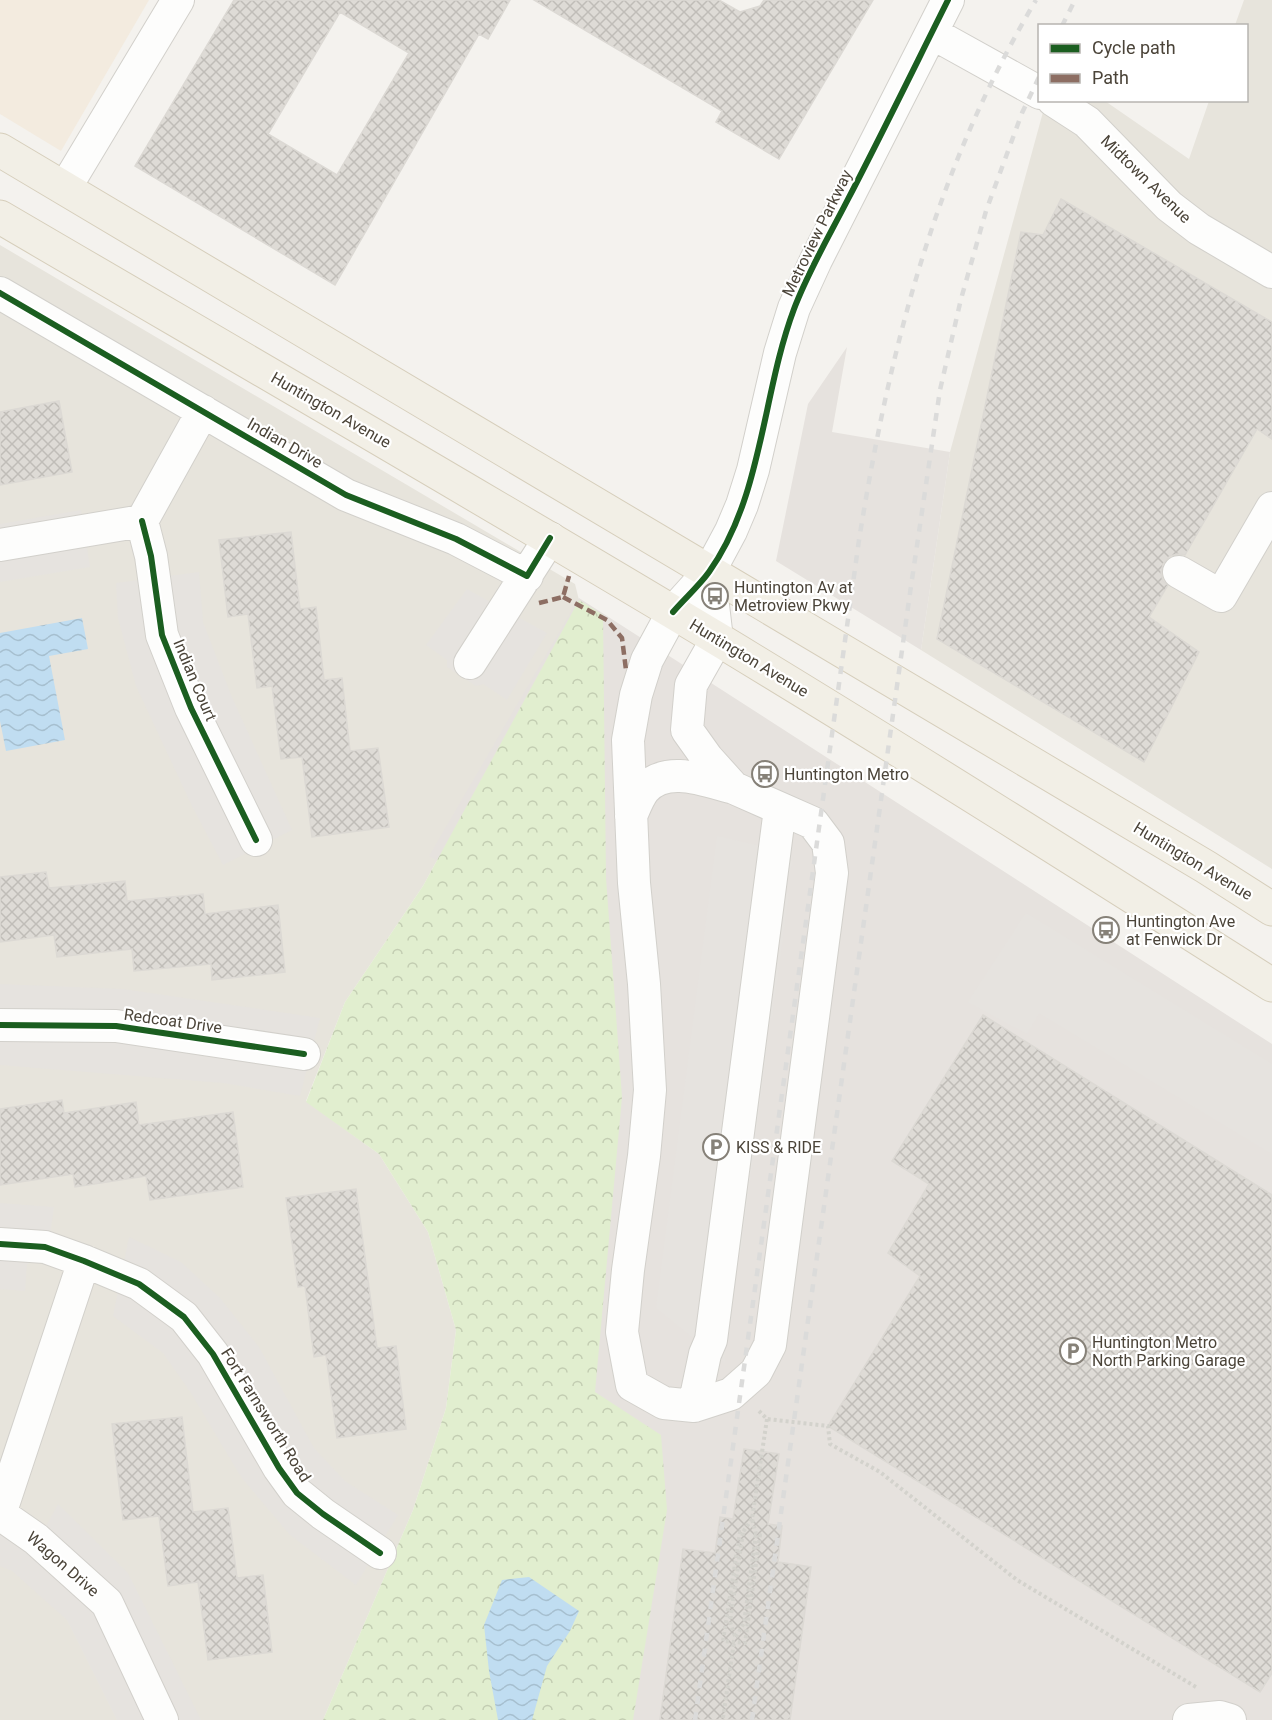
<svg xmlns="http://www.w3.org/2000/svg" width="1272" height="1720" viewBox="0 0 1272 1720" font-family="Roboto,sans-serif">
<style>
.residential{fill:#e7e4dc}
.commercial{fill:#f3ebdf}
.industrial{fill:#e6e2de}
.forest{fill:url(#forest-crowns)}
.parking{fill:#e6e3df}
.water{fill:url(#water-waves)}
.building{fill:url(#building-cross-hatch);stroke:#dcd9d4;stroke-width:1.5;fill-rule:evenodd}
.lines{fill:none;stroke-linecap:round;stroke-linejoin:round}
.minor-casing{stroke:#d2d0cb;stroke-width:34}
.major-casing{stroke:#d6cebb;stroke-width:35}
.path{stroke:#d3d2cc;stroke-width:4;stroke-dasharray:3 3;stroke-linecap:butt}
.minor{stroke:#fdfdfc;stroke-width:32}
.major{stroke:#f2efe6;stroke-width:33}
.rail{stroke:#dbdbda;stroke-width:4.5;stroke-dasharray:8 8;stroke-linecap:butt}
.quiet{stroke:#8d6e63;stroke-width:4.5;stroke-dasharray:9 4.5;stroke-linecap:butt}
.cycleway-casing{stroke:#fff;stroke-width:10}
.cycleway{stroke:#1b5e20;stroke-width:6}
.labels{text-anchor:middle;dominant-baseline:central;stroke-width:4.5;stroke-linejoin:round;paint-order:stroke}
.street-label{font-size:16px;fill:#4b4439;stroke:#fff}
.poi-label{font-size:16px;fill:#4b4439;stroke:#fff;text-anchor:start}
</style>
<defs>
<pattern id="forest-crowns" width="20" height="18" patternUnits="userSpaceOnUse" patternTransform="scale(1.5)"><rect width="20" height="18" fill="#e1eecf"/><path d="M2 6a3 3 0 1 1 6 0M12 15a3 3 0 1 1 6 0" fill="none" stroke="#c3cdb2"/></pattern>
<pattern id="water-waves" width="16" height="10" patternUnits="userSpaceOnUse" patternTransform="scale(1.5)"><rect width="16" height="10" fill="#c0ddf1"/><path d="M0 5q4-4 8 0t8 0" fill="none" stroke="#a6bfcf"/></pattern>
<pattern id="building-cross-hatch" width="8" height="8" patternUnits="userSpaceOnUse" patternTransform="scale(1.5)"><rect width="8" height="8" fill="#dedbd6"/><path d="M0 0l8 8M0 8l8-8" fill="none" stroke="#c0bdb8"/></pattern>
</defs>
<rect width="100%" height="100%" fill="#f4f2ee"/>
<path class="residential" d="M1244 0H1272V869L921 650 950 452 1046 101H1105L1189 159 1209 101 1246 100V26L1235 25Z
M0 245 575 584 579 600 423 886 345 1002 306 1101 379 1154 428 1232 456 1330 446 1408 413 1510 323 1720H0Z"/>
<path class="commercial" d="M0 0H149L61 151 0 114Z"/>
<path class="industrial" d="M847 347 832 432 950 452 921 650 776 561 808 404Z
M579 598 1272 1044V1720H333L590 1266 555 933 429 856Z"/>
<path class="forest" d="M579 600 603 615 606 878 622 1097 595 1392 661 1435 667 1510 633 1720H323L413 1510 446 1408 456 1330 428 1232 379 1154 306 1102 345 1002 423 886Z"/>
<path class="parking" d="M81 510 90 567 0 582V524Z
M199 572 203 622 231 695 292 830 223 865 192 806 136 686 118 618 116 583Z
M467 589 547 633 507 700 483 684 476 686 447 667V660L426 645Z
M717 836 782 851 793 862 782 892 789 893 772 1018H764L761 1040 768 1042 741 1252 731 1251 723 1310 725 1363 656 1308Z
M1026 913 1272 1064V1154L1039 1013 1027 1034 968 1002Z
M0 984 123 989 320 1018 300 1096 223 1083 0 1065Z
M0 1203 54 1207 46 1264 35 1261 27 1264 25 1291 0 1289Z
M129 1237 181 1262 220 1298 259 1347 314 1448 345 1481 398 1515 356 1585 290 1535 241 1477 191 1393 163 1353 113 1316Z
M58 1504 128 1573 201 1720H117L67 1620 12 1571 0 1566V1505L46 1526Z"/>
<path class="water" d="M82 618 88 649 49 656 65 740 6 751 0 721V633Z
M529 1577 579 1611 570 1631 547 1666 532 1720H498L489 1671 484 1625 502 1580Z"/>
<path class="building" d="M234 0H510L488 39 479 34 335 285 135 166ZM340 12 409 53 337 175 268 134Z
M534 0H719L740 12 760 6 764 0H873L779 159 716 122 722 111Z
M1061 199 1272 322V439L1257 429 1185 555 1178 554 1170 556 1163 564 1161 573 1163 581 1168 585 1149 617 1199 652 1144 762 937 639 1021 232 1043 235Z
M59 401 72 472 0 485V412Z
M291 532 300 609 316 607 324 680 342 678 350 751 378 748 389 827 312 837 302 757 281 759 272 686 257 688 248 614 228 617 219 540Z
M46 872 49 888 125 881 127 901 203 894 205 914 278 905 285 972 212 980 211 964 134 971 132 949 57 957 54 935 0 942V877Z
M983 1015 1272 1195V1673L1260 1692 828 1426 920 1276 888 1253 929 1184 892 1161Z
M62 1100 64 1113 136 1102 139 1125 233 1112 243 1187 150 1200 146 1176 75 1187 73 1174 0 1185V1109Z
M356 1189 377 1348 396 1346 406 1429 337 1438 326 1355 314 1357 305 1286 298 1287 286 1198Z
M182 1417 193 1512 228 1508 237 1578 263 1575 272 1652 208 1660 198 1582 168 1586 159 1516 123 1520 112 1424Z
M744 1449 779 1454 768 1524 782 1526 778 1562 811 1567 790 1720H660L683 1549 715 1553 720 1517 733 1519Z"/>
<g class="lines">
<defs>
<path id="minor" d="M932 33 1040 93
M1053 100 1087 122 1169 206 1199 229 1272 272
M65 188 178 0
M0 293 346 495 456 539 527 576
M142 521 151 556 162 635 191 708 256 840
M0 545 142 521 203 411
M709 572 717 639 691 685 687 730 707 758 734 788 813 823 828 843 832 873 770 1345 756 1372 731 1394 694 1406 664 1403 632 1385 622 1332 628 1270 644 1156 650 1090 644 984 634 883 628 740 636 695 647 660 673 612 709 572 731 531 742 505 753 470 780 353 794 308 816 260 948 0
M1179 572 1221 596 1272 508
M470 663 550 538
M631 816C635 807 638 798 644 790 666 764 706 781 734 788
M0 1025 116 1026 304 1054
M0 1244 45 1247 84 1261 139 1284 184 1317 213 1354 279 1468 297 1493 323 1514 380 1553
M694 1406 705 1354 711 1340 780 809
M0 1514 36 1539 107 1603 162 1720
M0 1514 84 1261
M1189 1720 1220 1717 1230 1720"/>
<path id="major" d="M0 150 1206 867 1272 909
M0 217C241 358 482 497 721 641 906 753 1089 869 1272 985"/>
</defs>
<use href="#minor" class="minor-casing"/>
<use href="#major" class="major-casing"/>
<path class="path" d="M759 1411 767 1419 828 1426 830 1444 880 1472 1017 1580 1196 1687
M752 1519 743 1532H740L723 1641 745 1643 760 1535 756 1534 752 1519 767 1419
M735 1636 730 1622 743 1532
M736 1637 744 1623 756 1534
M723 1718 734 1642"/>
<use href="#minor" class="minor"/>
<use href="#major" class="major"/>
<path class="rail" d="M1062 26 1075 0
M695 1720 859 540C890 347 935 170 1036 0
M752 1720 911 586 940 390 961 299 986 211 1022 113 1040 75"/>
<path class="quiet" d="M563 597 607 620 622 638 626 670
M539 603 563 597 569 576"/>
<defs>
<path id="cycleway" d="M0 293 346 495 456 539 527 576 550 538
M142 521 151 556 162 635 191 708 256 840
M673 612C684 599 699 586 709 572 763 496 762 394 794 309 808 272 828 238 846 203 881 136 914 68 948 0
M0 1025 116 1026 304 1054
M0 1244 45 1247 84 1261 139 1284 184 1317 213 1354 279 1468 297 1493 323 1514 380 1553"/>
</defs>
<use href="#cycleway" class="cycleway-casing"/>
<use href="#cycleway" class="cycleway"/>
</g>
<defs>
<symbol id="bus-ring" viewBox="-11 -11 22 22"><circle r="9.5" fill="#fff" stroke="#868178" stroke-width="1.5"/><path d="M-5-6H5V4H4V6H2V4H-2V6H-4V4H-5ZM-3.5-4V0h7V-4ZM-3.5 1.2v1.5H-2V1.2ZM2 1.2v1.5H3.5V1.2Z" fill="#868178"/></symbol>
<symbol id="parking-ring" viewBox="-11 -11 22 22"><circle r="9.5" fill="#fff" stroke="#868178" stroke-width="1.5"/><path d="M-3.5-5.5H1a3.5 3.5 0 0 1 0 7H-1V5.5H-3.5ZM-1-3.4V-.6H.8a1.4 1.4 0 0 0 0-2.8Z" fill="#868178"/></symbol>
</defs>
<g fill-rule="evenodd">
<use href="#bus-ring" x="700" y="581" width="30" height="30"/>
<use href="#bus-ring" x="750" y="759" width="30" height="30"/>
<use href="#bus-ring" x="1091" y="915" width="30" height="30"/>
<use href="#parking-ring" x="701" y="1132" width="30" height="30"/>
<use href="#parking-ring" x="1058" y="1336" width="30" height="30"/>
</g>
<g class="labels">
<g class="street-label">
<text transform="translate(1146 179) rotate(44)">Midtown Avenue</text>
<text transform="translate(817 233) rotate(-64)">Metroview Parkway</text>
<text transform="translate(331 410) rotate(30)">Huntington Avenue</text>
<text transform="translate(285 443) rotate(30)">Indian Drive</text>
<text transform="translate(749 658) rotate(31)">Huntington Avenue</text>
<text transform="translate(195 680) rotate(67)">Indian Court</text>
<text transform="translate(1193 861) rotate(31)">Huntington Avenue</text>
<text transform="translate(173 1021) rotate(8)">Redcoat Drive</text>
<text transform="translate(266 1415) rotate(58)">Fort Farnsworth Road</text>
<text transform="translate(63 1564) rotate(41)">Wagon Drive</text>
</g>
<g class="poi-label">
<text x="734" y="587">Huntington Av at<tspan x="734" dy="18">Metroview Pkwy</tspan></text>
<text x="784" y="774">Huntington Metro</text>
<text x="1126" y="921">Huntington Ave<tspan x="1126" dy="18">at Fenwick Dr</tspan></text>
<text x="736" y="1147">KISS &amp; RIDE</text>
<text x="1092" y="1342">Huntington Metro<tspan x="1092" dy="18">North Parking Garage</tspan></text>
</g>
</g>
<rect x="1038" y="24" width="210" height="78" fill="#ffffff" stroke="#b7b4b0" stroke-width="1.5"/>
<rect x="1050" y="44" width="30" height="9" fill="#1b5e20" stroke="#b7b4b0" stroke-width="1.5"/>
<text x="1092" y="54" font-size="18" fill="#4b4439">Cycle path</text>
<rect x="1050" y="74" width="30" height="9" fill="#8d6e63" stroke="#b7b4b0" stroke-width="1.5"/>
<text x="1092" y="84" font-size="18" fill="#4b4439">Path</text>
</svg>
